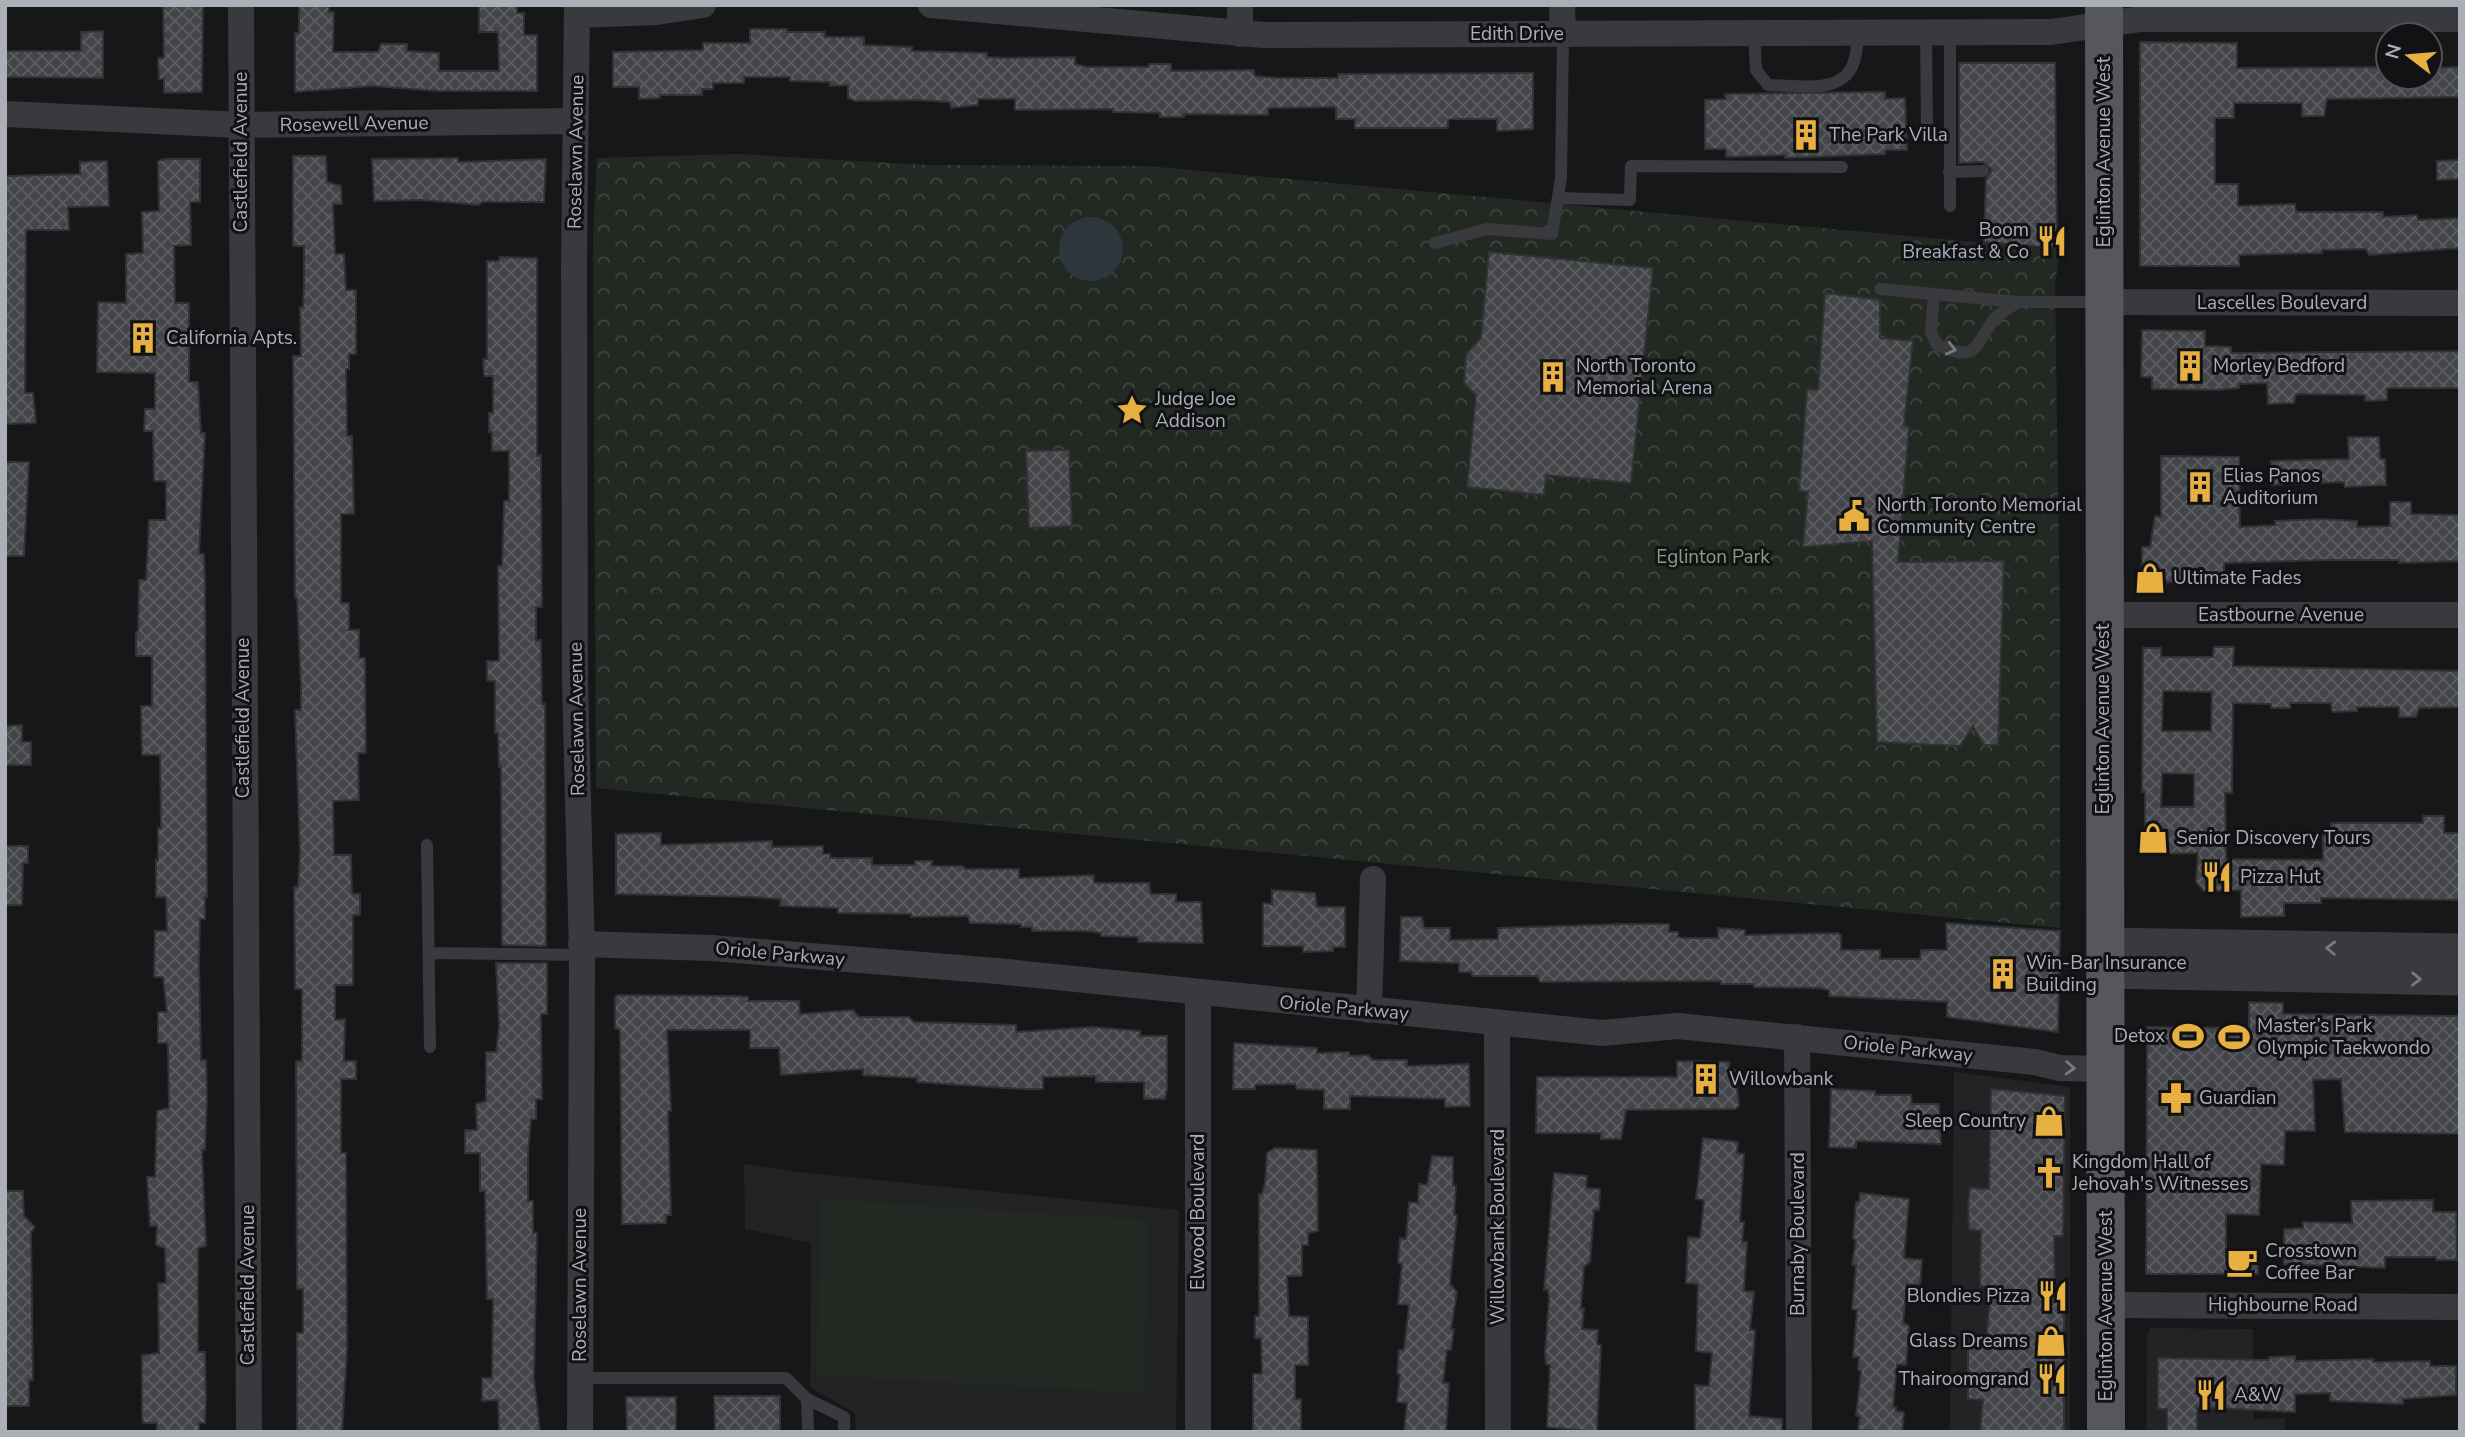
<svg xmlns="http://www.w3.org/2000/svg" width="2465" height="1437" viewBox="0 0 2465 1437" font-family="'Nunito Sans',sans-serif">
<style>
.built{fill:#232326}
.green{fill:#222923}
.park{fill:url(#park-crowns)}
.water{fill:#2e363d}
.building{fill:url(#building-cross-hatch);stroke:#323235;stroke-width:2;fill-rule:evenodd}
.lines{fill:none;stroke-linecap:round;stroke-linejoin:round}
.service{stroke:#39393e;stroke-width:12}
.minor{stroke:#39393e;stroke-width:26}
.tertiary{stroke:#39393e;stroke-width:33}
.primary{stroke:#55575d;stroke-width:38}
.oneway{stroke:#777a81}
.labels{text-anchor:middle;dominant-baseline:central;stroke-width:6;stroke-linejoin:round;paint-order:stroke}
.street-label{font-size:19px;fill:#aaafb8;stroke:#121214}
.poi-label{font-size:19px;fill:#aaafb8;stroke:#121214;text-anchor:start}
.park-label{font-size:19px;fill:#83a285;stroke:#121214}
</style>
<defs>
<pattern id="park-crowns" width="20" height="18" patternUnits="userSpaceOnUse" patternTransform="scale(1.75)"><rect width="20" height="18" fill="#222923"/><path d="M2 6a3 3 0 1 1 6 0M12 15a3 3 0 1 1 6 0" fill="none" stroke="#3f4641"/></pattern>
<pattern id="building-cross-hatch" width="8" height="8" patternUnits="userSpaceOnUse" patternTransform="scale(1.75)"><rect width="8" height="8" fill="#444549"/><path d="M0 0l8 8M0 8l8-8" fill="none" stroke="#5c5d61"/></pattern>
</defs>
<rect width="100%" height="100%" fill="#171719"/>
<path class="built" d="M1954 1072 2070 1087V1432H1950Z
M744 1164 799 1172 1179 1210 1176 1432H856L855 1413 810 1387 811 1243 745 1229Z
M2151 1328 2253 1329 2254 1419 2285 1418V1432H2146L2147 1335Z"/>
<path class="green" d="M822 1199 1147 1220 1145 1393 816 1375Z"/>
<path class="park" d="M738 154 926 165 1147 166 2060 250 2055 283 2060 628V928L596 788 593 235 597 158Z"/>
<path class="water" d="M1059 249a32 32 0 1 1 64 0a32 32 0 1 1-64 0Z"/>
<path class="building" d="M163 5H203L202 92 164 93V79H159L158 58H164Z
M299 5H329V12H334L333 52H378L381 44H407V51L439 53V71H499L498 32H479V6H517V13H524V35H537V91H438L372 86 295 92V33H299Z
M750 29H787V32H825V37H864V45L912 47V51L987 53V57L1006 58 1075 57V64L1088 67H1149V64H1171V71L1254 70 1255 76 1278 78H1338V74L1533 73V129L1497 131V119H1452L1448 120V128H1355V119H1336V107L1268 108V115L1184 114V117H1160V113L1113 112V109L1015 110V99H978V105L951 108 950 102 918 100 855 101 848 98V85L830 86V82L790 81V77H744V83H713V89H702V95H660V98L639 99V87H613V52L703 50V43H750Z
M103 31V78L5 77V51H81V32Z
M2140 42 2237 43V68L2383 67V77H2430V68L2460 67V97L2327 99 2324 116H2302V103H2234V118H2215V184H2238V206L2295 204 2296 212H2383V217L2417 215 2418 220 2460 218V248L2369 255 2366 249 2322 250V253L2239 255V266H2140Z
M1959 63H2055L2057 248 1984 242 1986 179 1992 170 1983 162 1959 163Z
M1885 92V99L1905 98 1907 150H1885V154L1785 158V155L1726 157V149H1705V100L1726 99 1725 94Z
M293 156H326L327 182 341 186 342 204H333L335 254H344L346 290H356V354H349V369H346L347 436H352L354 514H341V603H349V630H359V658H365L366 753H358L359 800 333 801 334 855H351L352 894H360V915H353V985H335V1020L345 1019 344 1061H356V1079H341V1153H346L347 1350 342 1432H297V1333H303V1289H297L296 1061H302V989H295V970L294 887H298L300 855 295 710H301V687L297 598H295L293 356H301L300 307H303L304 283V246H293Z
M458 158V162L546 159 544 202H482L479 205 422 200 374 201 372 159Z
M165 159H200V202H190L191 245 174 246 175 303H189V382H198L201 433H205L199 554H204L205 581 207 897H205V919H200L199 964 201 1060H206L207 1098 205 1150H202L206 1246 198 1248V1352H205L206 1401 205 1423H199V1432H157V1423H143L142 1416V1355L159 1353 158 1283H166L165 1248 156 1245 157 1226H150L147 1177H155L157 1111 169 1108 168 1048 167 1043H158V1012H167L163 977H154L155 931H167L166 897H156V860H158V828H161L160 755H142L141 706H152V656H136V632H138L139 580H146L149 520H166V481H154L153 431H144L145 409H155V373L97 372 98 302 126 303V254L143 253 142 212 159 211 158 161Z
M2460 160V179L2437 180V161Z
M107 161 109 206 68 207 69 230H26L25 393H33L36 423 5 424V176L80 174V162Z
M1489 252 1653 268 1631 483 1546 475 1544 495 1467 487 1476 395 1464 383 1466 354 1481 338Z
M500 257 537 258V456L541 455V476L542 607H536V641L541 640 542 704H545L546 946 502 945 501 766 499 767 498 733H495V681H487V661H499L498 566H502L504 501H509V451H492V432H489V413H493V376H484L483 359H487V261H499Z
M1825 293 1880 300V338L1913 341 1904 425 1909 427 1898 562 2004 561 1998 745H1984L1973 726 1960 746 1877 742 1872 541 1803 547 1808 492 1799 491 1807 389 1818 390Z
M2142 330 2205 331V346L2231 347V353L2460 351V388H2387V400L2365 401V395L2296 394 2294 403 2268 404 2267 383 2239 384V388L2216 390 2152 389V377H2141Z
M2348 437H2379L2380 459H2385L2386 485 2345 487 2344 482 2272 485 2271 461 2349 459Z
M1069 450 1072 526 1029 528 1026 451Z
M2161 456 2239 457 2240 527 2276 525 2275 521 2320 519 2357 521V527L2390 526V502H2411V514L2460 515V561L2399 563V560H2330L2224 563V583L2142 582V547H2150L2155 516 2161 517Z
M5 462H29L24 556H5Z
M2214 647H2234L2233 666 2460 671V707L2419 708 2416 717H2399V707H2357V711L2332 712 2331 703H2290V708H2271V704L2233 703 2232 793H2225L2226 859 2323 860V833H2331V823H2423V816H2444V833H2460V900L2321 898V903H2284V916L2241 917V890L2204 891 2196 882 2198 853 2145 854V792H2142L2143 648H2161V657H2213ZM2163 691 2212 692 2211 731H2162ZM2162 773 2194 774V807H2161Z
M22 725V742H31V765H5V726Z
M661 833V845L772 841V847L823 846V854H830V858H872V865H915V861H932V866H963L965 869H1019V878L1094 875V883H1149L1151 894H1176V902H1201L1203 943 1138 942V937L1101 936V933L1086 931H1032V927H1021V924L970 923 968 916 911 917V914L838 913V908L780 906 781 899 752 897 616 894V834Z
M5 846H28V863H23L22 905H5Z
M1272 890 1315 893 1317 907H1345V947H1333V951L1303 952V946H1263V903L1272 904Z
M1401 917H1422L1424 928H1450V940L1498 939V928L1622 924H1669V932H1678V937L1682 938H1718V928L1745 930V935L1838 933 1841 935V950H1880V959H1920L1921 950H1947L1946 923 2060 931 2058 1032 1947 1017V1002L1829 996V990L1818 988 1754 987V984H1721V981L1540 982 1537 976H1472L1471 972H1459V963L1400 961Z
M496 963H547V1014H541L542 1099H536V1119H531L528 1153V1201H533V1233H537L534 1378 540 1432H499L498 1400 482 1401V1378H492L493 1299H487L485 1191H480V1153H465V1130H477L476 1104 486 1101V1052H496L499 1026Z
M618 995 737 996 748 997V1001H799L800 1014 853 1010 859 1017H909L914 1022 1016 1025V1032L1093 1027 1140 1031V1036H1167V1089L1165 1099H1144V1082H1096V1076L1043 1077V1089H1023L917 1082V1078L863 1075V1069L781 1075 779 1048H750V1030H667L671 1111H668L671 1215H666V1223L622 1224 620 1030 615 1028V997Z
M2249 1002 2283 1003V1014L2460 1016V1134L2345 1132 2341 1079 2313 1080 2315 1131H2285L2284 1165 2261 1164 2259 1215 2226 1214V1252L2258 1253V1274H2146L2147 1027 2249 1028Z
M1234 1043 1317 1048V1053L1349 1052V1056L1368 1055 1373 1060H1407V1066L1469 1064 1470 1106 1445 1107V1099L1350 1096V1109H1324V1090L1297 1089 1295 1084 1255 1085V1089H1233Z
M1677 1061 1729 1062V1070H1735L1739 1106 1735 1109 1626 1110 1621 1139H1601V1133H1536L1537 1077H1677Z
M1831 1089 1875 1091V1095H1911L1912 1104H1939L1941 1144 1856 1141V1148L1829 1147Z
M1991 1089 2065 1096 2063 1236H2054L2055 1291H2064V1432H1980L1983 1400 1968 1399V1341L1986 1344 1991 1287 1980 1286 1981 1231 1969 1229 1968 1206 1970 1188 1989 1189Z
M1703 1138 1738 1142 1737 1153 1744 1154 1740 1222H1744L1742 1242H1747L1744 1291 1754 1292 1750 1330H1755L1749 1416 1782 1419V1432H1695V1385L1709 1386 1712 1353 1696 1351 1698 1284 1686 1283 1688 1237 1700 1238 1704 1200 1696 1199Z
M1275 1148 1317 1150 1318 1231 1308 1233V1245H1302V1276H1287L1289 1316 1308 1317V1365H1295V1399H1301V1432H1253V1374H1262L1261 1338H1255V1316H1259V1194H1262L1265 1183 1267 1153Z
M1432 1156 1453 1157V1186H1456L1454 1215H1457L1450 1284 1457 1292 1451 1329H1454L1451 1350H1447L1443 1383H1449L1446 1432H1404L1407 1403 1397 1402 1400 1374H1397L1399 1350H1404L1409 1305 1398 1304 1402 1263H1398L1400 1238 1406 1239 1409 1202 1418 1203 1419 1184 1427 1185Z
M1554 1173 1587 1176 1586 1188 1600 1189 1599 1210H1594L1590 1262 1584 1267 1581 1308H1584L1582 1329 1598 1330 1597 1344 1601 1345 1597 1432 1547 1427 1550 1365 1546 1364 1545 1353 1549 1298 1548 1290H1544Z
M5 1191H23L24 1216 35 1227 31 1232 33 1380H29V1406H5Z
M1860 1193 1909 1199 1904 1258 1922 1260 1920 1285 1907 1284 1903 1322 1909 1326 1906 1365 1897 1364 1893 1407H1896V1411L1904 1412 1902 1432 1858 1430 1860 1416H1856L1861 1371 1858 1370 1859 1357H1853L1857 1310 1852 1309 1856 1265H1852L1856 1240 1853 1239 1856 1202H1859Z
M2433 1200V1212H2456L2457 1260H2436V1257H2385V1268L2284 1264V1229L2303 1228V1222L2352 1223 2351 1201Z
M2295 1356V1361L2374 1359 2373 1362 2430 1361V1366H2456V1395L2403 1399V1404L2330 1401V1393L2295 1394V1412L2197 1407V1432H2167V1409H2158V1358L2269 1360V1357Z
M714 1396H780V1432H715Z
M626 1397H676V1432H627Z"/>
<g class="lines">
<path class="service" d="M1950 31V206
M1754 32 1756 70 1768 85C1816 86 1861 98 1857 31
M1926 32 1927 130
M1949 172 1983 171
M1559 198 1630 200 1631 166 1842 167
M1435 243 1487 229 1552 234 1561 178 1563 35
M1880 289 2018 302H2099
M1934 294 1931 332 1937 345C1975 361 1973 351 1992 322 1997 314 2010 308 2018 302
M427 845 430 1047
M430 953 582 955
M580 1378H786L807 1399 844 1417V1432
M807 1399 808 1432"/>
<path class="minor" d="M241 5 249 1432
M577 5 574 265 575 682 582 955 580 1432
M931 5 1263 35 2051 32 2141 19H2460
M1240 5V34
M1562 5 1563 35
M577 15 657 12 703 5
M5 114 241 125 576 121
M2104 302 2460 303
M2103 615H2460
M581 944 711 948 997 971 1602 1033 1678 1026 2035 1062 2060 1068 2106 1069
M1198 993V1432
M1369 1010 1373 879
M1497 1022 1498 1432
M1797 1037 1799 1432
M2107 1305 2460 1307"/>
<path class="tertiary" d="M2103 944 2460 950
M2104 972 2460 979"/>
<path class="primary" d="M2104 5 2106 1432"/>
</g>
<defs><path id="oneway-chevron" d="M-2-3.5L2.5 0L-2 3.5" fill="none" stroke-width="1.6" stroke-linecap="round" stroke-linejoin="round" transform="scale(1.75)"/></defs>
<g class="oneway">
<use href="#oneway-chevron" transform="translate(1951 349) rotate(14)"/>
<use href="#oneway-chevron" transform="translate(2331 948) rotate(-178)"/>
<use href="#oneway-chevron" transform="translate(2416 979) rotate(1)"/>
<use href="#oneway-chevron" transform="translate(2070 1068) rotate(3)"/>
</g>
<defs>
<symbol id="building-bare" viewBox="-9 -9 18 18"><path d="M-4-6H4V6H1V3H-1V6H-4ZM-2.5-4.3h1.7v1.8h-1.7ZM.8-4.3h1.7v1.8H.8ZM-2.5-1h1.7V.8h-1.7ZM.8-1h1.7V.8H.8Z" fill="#e7b041" stroke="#121214" stroke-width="2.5" paint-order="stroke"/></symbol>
<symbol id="restaurant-bare" viewBox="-9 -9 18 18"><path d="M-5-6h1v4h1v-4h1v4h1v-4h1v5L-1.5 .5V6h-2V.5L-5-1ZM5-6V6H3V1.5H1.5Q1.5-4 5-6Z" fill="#e7b041" stroke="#121214" stroke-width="2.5" paint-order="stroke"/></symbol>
<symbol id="sight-bare" viewBox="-9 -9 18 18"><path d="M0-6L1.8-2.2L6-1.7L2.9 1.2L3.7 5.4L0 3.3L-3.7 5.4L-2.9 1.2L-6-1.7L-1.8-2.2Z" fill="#e7b041" stroke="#121214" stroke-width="2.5" paint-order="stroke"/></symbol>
<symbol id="civic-bare" viewBox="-9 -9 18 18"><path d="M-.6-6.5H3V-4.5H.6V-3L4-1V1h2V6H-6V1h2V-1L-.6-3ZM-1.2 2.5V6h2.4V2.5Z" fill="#e7b041" stroke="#121214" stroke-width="2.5" paint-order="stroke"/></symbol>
<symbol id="shop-bare" viewBox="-9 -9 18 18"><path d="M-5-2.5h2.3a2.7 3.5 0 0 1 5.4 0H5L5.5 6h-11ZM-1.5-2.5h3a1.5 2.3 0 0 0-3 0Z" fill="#e7b041" stroke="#121214" stroke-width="2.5" paint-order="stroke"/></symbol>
<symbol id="stadium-bare" viewBox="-9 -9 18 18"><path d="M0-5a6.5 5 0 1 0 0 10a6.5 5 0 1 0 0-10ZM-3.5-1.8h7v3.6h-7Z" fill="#e7b041" stroke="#121214" stroke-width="2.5" paint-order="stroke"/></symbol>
<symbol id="pharmacy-bare" viewBox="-9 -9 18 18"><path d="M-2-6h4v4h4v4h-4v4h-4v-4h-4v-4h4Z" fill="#e7b041" stroke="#121214" stroke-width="2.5" paint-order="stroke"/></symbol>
<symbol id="church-bare" viewBox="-9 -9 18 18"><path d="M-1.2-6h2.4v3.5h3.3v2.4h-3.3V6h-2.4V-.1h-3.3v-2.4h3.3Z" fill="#e7b041" stroke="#121214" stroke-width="2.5" paint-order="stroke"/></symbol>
<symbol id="cafe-bare" viewBox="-9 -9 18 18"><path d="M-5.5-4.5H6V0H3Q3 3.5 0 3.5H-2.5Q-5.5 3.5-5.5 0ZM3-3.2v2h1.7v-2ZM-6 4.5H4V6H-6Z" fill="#e7b041" stroke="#121214" stroke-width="2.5" paint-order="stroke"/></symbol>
</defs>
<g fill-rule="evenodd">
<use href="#building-bare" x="1784" y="113" width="44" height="44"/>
<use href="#restaurant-bare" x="2030" y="219" width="44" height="44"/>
<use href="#building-bare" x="121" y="316" width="44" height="44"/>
<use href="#building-bare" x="2168" y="344" width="44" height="44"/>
<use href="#building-bare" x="1531" y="355" width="44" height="44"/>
<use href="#sight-bare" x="1110" y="388" width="44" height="44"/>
<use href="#building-bare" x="2178" y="465" width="44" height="44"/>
<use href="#civic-bare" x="1832" y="494" width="44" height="44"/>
<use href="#shop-bare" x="2128" y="556" width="44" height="44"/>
<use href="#shop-bare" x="2131" y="816" width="44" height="44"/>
<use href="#restaurant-bare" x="2195" y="855" width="44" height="44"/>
<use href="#building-bare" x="1981" y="952" width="44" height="44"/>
<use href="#stadium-bare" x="2166" y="1014" width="44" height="44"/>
<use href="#stadium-bare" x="2212" y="1015" width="44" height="44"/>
<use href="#building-bare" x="1684" y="1057" width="44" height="44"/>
<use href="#pharmacy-bare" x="2154" y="1076" width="44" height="44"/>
<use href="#shop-bare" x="2027" y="1099" width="44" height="44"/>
<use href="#church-bare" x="2027" y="1151" width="44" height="44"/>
<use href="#cafe-bare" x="2220" y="1240" width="44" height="44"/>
<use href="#restaurant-bare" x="2031" y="1274" width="44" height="44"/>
<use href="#shop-bare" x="2029" y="1319" width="44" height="44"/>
<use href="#restaurant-bare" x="2030" y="1357" width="44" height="44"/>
<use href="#restaurant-bare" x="2189" y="1373" width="44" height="44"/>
</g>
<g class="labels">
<g class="street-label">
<text x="1517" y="34">Edith Drive</text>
<text transform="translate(354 124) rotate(-1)">Rosewell Avenue</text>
<text transform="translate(241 152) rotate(-90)">Castlefield Avenue</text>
<text transform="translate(576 152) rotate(-89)">Roselawn Avenue</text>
<text transform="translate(2104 152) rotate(-90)">Eglinton Avenue West</text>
<text x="2282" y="303">Lascelles Boulevard</text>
<text x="2281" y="615">Eastbourne Avenue</text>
<text transform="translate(243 718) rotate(-90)">Castlefield Avenue</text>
<text transform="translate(577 719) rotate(-91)">Roselawn Avenue</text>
<text transform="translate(2103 719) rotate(-90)">Eglinton Avenue West</text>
<text transform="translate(780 954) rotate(5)">Oriole Parkway</text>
<text transform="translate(1344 1008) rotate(5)">Oriole Parkway</text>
<text transform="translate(1908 1049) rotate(6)">Oriole Parkway</text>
<text transform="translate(1198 1212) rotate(-90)">Elwood Boulevard</text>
<text transform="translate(1498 1227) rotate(-90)">Willowbank Boulevard</text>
<text transform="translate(1798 1234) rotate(-90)">Burnaby Boulevard</text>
<text transform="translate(248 1285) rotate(-90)">Castlefield Avenue</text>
<text transform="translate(580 1285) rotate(-90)">Roselawn Avenue</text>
<text x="2283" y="1305">Highbourne Road</text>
<text transform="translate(2106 1306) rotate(-90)">Eglinton Avenue West</text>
</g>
<g class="poi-label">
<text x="1829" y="135">The Park Villa</text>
<text x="2029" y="230" text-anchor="end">Boom<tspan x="2029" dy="22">Breakfast &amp; Co</tspan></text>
<text x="166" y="338">California Apts.</text>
<text x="1576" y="366">North Toronto<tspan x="1576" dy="22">Memorial Arena</tspan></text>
<text x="2213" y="366">Morley Bedford</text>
<text x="1155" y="399">Judge Joe<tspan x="1155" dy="22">Addison</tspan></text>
<text x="2223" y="476">Elias Panos<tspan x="2223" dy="22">Auditorium</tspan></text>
<text x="1877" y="505">North Toronto Memorial<tspan x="1877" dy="22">Community Centre</tspan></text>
<text x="2173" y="578">Ultimate Fades</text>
<text x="2176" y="838">Senior Discovery Tours</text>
<text x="2240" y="877">Pizza Hut</text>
<text x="2026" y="963">Win-Bar Insurance<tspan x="2026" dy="22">Building</tspan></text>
<text x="2257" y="1026">Master’s Park<tspan x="2257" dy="22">Olympic Taekwondo</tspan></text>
<text x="2165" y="1036" text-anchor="end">Detox</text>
<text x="1729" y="1079">Willowbank</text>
<text x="2199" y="1098">Guardian</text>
<text x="2026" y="1121" text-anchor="end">Sleep Country</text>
<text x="2072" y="1162">Kingdom Hall of<tspan x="2072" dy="22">Jehovah's Witnesses</tspan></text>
<text x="2265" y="1251">Crosstown<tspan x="2265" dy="22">Coffee Bar</tspan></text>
<text x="2030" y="1296" text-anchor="end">Blondies Pizza</text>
<text x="2028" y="1341" text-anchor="end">Glass Dreams</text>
<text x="2029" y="1379" text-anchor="end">Thairoomgrand</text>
<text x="2234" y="1395">A&amp;W</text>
</g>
<g class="park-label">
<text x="1713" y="557">Eglinton Park</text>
</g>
</g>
<rect width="2465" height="1437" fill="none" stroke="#aaafb8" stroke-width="14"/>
<g transform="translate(2409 56) rotate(286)"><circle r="33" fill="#121214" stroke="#4f5156" stroke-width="2"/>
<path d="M0-5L12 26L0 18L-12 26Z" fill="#e7b041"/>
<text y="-10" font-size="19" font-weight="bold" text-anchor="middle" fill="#aaafb8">N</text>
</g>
</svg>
